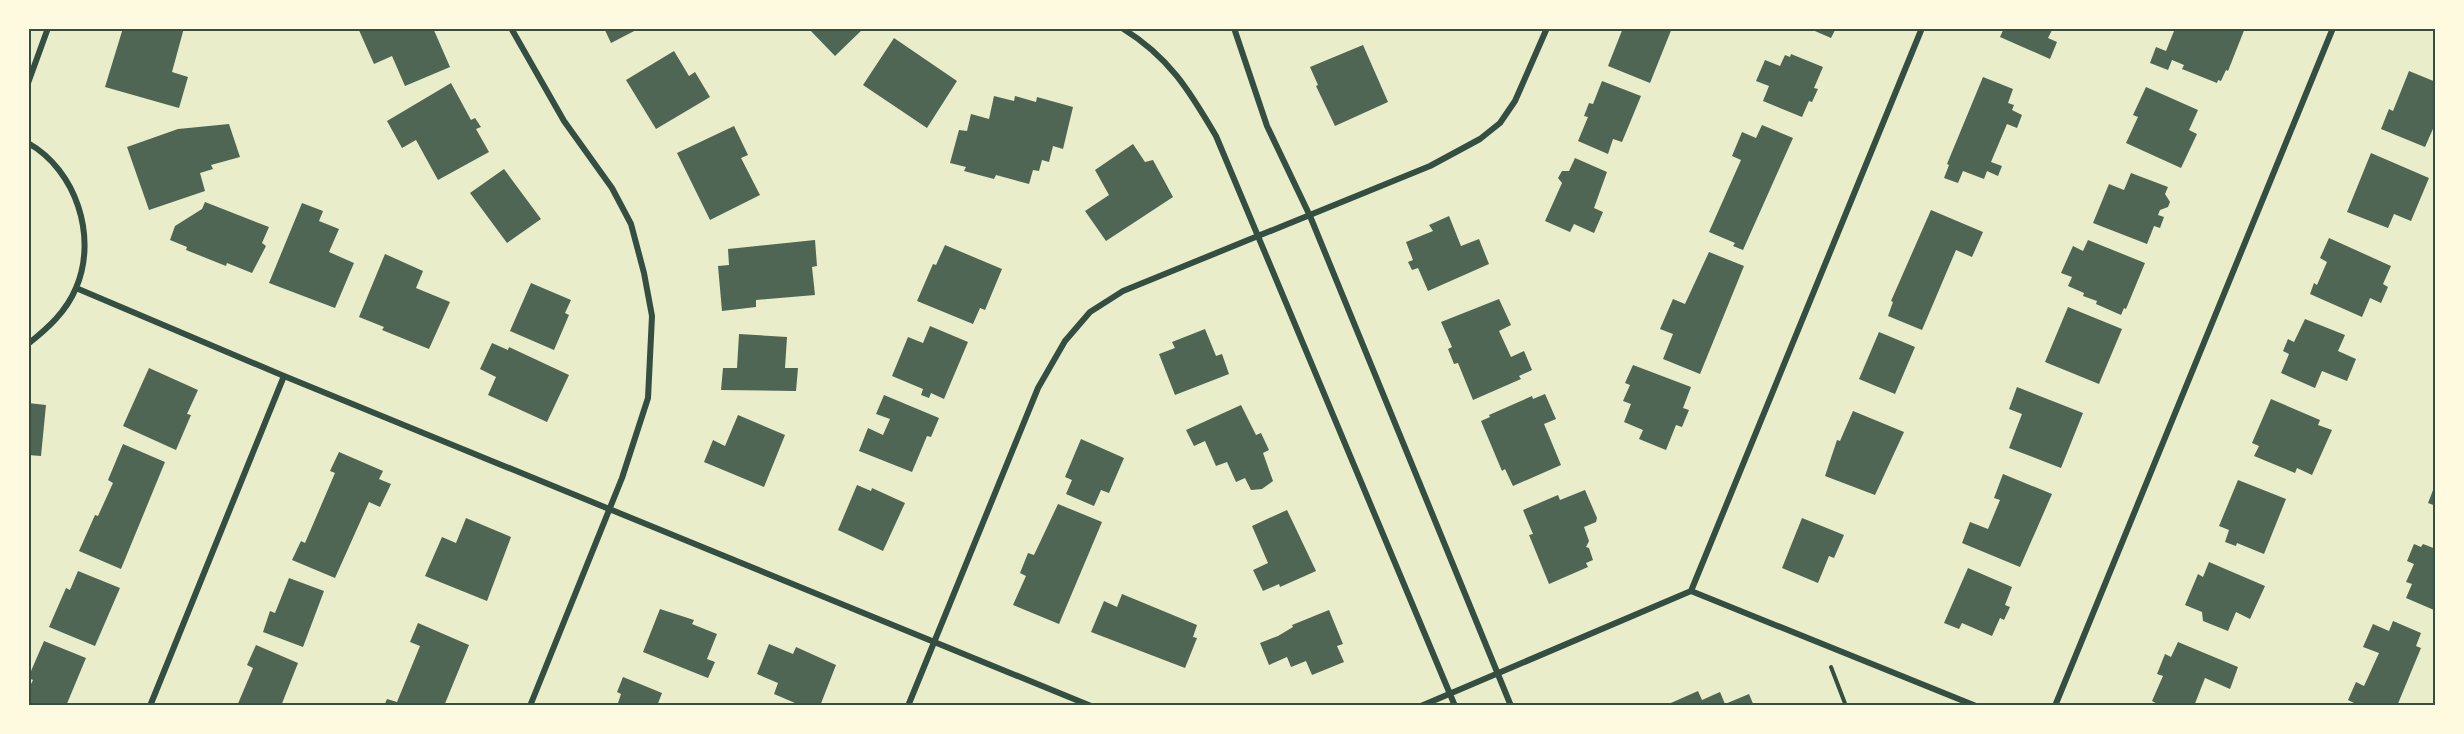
<svg xmlns="http://www.w3.org/2000/svg" width="2464" height="734" viewBox="0 0 2464 734" font-family="'DM Sans',sans-serif">
<style>
.building{fill:#4f6655}
.lines{fill:none;stroke-linecap:round;stroke-linejoin:round}
.path{stroke:#344e41;stroke-width:4}
.minor{stroke:#344e41;stroke-width:6}
.neatline{fill:none;stroke:#344e41;stroke-width:2}
</style>
<rect width="100%" height="100%" fill="#e9edc9"/>
<path class="building" d="M123 28H184L172 72 188 77 179 108 105 87Z
M358 28H433L450 67 405 86 392 56 374 64Z
M604 28H640L611 43Z
M808 28H864L835 56Z
M1623 28H1672L1650 83 1608 66Z
M1808 28H1836L1831 38Z
M2004 28H2053L2048 38 2057 42 2050 59 2000 37Z
M2168 28H2245L2228 71 2226 70 2221 81 2218 80 2217 83 2182 69 2184 65 2172 60 2168 70 2150 63 2156 47 2166 51 2174 31Z
M894 38 957 81 927 128 863 85Z
M1363 45 1388 102 1335 126 1316 86 1318 85 1310 67Z
M674 51 689 76 695 72 710 97 656 129 626 80Z
M1791 54 1823 67 1814 88 1818 89 1812 102 1809 101 1802 117 1763 101 1769 86 1756 81 1765 60 1780 66 1785 55 1790 57Z
M2409 71 2436 82V122L2425 147 2381 129 2389 109 2393 111Z
M1983 77 2013 89 2008 103 2014 105 2012 110 2022 115 2017 128 2007 124 1991 162 2002 166 1998 176 1987 171 1984 179 1963 171 1958 183 1944 178 1949 165 1947 164Z
M1602 81 1641 96 1622 142 1613 139 1608 154 1578 141 1588 117 1584 116 1589 103 1593 104Z
M451 83 471 120 475 118 481 127 476 129 489 152 438 180 416 140 402 148 387 121Z
M2146 87 2198 110 2189 130 2197 134 2181 168 2126 143 2138 117 2133 115Z
M994 96 1014 101 1015 96 1036 102 1037 97 1073 107 1063 149 1053 146 1049 162 1042 160 1039 171 1033 170 1029 184 996 175 994 179 964 171 966 167 950 163 959 130 967 131 971 114 989 119Z
M229 124 240 157 211 165 213 169 200 173 205 191 149 210 127 147 178 129Z
M1762 125 1793 138 1743 250 1733 246 1735 243 1709 232 1741 160 1732 156 1742 132 1756 138Z
M734 126 748 155 741 158 760 195 710 220 677 153Z
M1133 144 1145 162 1153 160 1173 197 1106 241 1085 211 1109 195 1095 170Z
M2371 153 2429 178 2411 221 2394 214 2388 228 2347 212Z
M1575 158 1607 172 1594 208 1603 212 1594 233 1574 224 1570 232 1545 221 1562 183 1558 178 1562 171H1569Z
M504 169 541 219 507 243 470 193Z
M2131 173 2168 187 2165 194 2170 202 2168 207 2160 210 2158 215 2164 217 2160 228 2154 226 2147 244 2093 223 2109 184 2124 190Z
M205 202 269 227 262 243 266 246 252 273 227 263 226 266 186 250 187 247 170 240 175 226 202 209Z
M302 203 323 211 319 221 339 229 329 252 354 263 335 308 269 283Z
M1931 210 1983 232 1972 257 1956 250 1922 330 1888 316 1893 302 1891 301Z
M1449 216 1461 246 1479 239 1489 264 1428 291 1418 268 1412 270 1408 262 1413 260 1406 242 1433 231 1429 225Z
M2329 238 2391 266 2383 284 2388 287 2381 303 2370 298 2362 317 2310 294 2314 283 2317 285 2327 262 2320 258Z
M815 240 817 266 812 267 815 295 756 300V307L722 311 718 266 729 265 728 249Z
M2088 240 2145 263 2126 309 2124 308 2121 315 2096 304 2097 301 2083 296 2084 293 2068 286 2072 277 2061 273 2073 246 2083 251Z
M945 245 1002 269 985 310 980 308 973 324 917 301 933 264 936 265Z
M1709 252 1744 266 1700 374 1663 359 1673 334 1660 329 1673 299 1685 304Z
M385 254 423 271 416 288 450 302 429 349 382 330 384 327 359 317Z
M531 283 571 300 565 313 569 315 554 350 510 331Z
M1499 299 1511 325 1499 331 1511 357 1524 351 1532 370 1519 376 1521 379 1473 400 1458 363 1454 364 1448 349 1452 347 1441 322Z
M2068 307 2122 329 2099 384 2045 362Z
M2305 319 2345 335 2338 351 2356 359 2347 381 2322 371 2315 388 2281 373 2289 354 2283 351 2288 339 2294 342Z
M930 326 968 342 944 399 931 393 929 398 921 395 923 389 892 376 908 337 923 343Z
M1205 329 1216 356 1222 354 1229 374 1175 395 1159 354 1175 348 1172 342Z
M1879 332 1915 347 1895 394 1859 379Z
M739 334 787 337 785 368H798L796 391 721 390 723 368H737Z
M492 343 508 350 509 347 569 375 547 422 488 395 496 377 480 369Z
M1633 365 1691 387 1683 408 1689 410 1682 427 1676 425 1666 450 1639 439 1643 430 1624 422 1631 404 1623 401 1630 385 1625 383Z
M149 368 198 390 187 414 191 415 176 450 123 426Z
M2017 387 2083 413 2061 468 2009 448 2022 414 2009 409Z
M1545 394 1556 419 1544 424 1561 465 1513 486 1505 469 1502 471 1481 421 1490 417 1489 415 1532 396 1533 399Z
M884 395 939 418 931 437 927 436 912 472 859 451 868 428 883 435 890 419 876 414Z
M2271 399 2320 420 2318 425 2332 430 2312 475 2297 468 2295 473 2254 456 2259 446 2252 443Z
M28 403 46 405 41 456 28 455Z
M1241 405 1256 435 1261 433 1269 450 1263 453 1273 481 1262 489 1251 490 1245 478 1236 482 1227 462 1216 466 1205 441 1194 446 1186 430Z
M1853 411 1904 432 1875 495 1825 476 1837 440 1840 441Z
M738 415 785 435 764 487 704 462 713 440 725 446Z
M1081 439 1124 458 1109 493 1101 490 1094 506 1066 494 1072 480 1065 477Z
M123 444 165 462 121 569 79 551 95 515 98 516 113 483 108 480Z
M339 452 383 471 379 479 391 484 380 507 369 502 335 578 292 560 301 541 305 543 335 473 330 471Z
M2003 474 2052 494 2020 567 1962 543 1970 522 1988 529 2000 500 1994 498Z
M2238 480 2286 499 2264 554 2237 543 2236 546 2225 542 2229 530 2219 526Z
M857 485 871 491 872 488 905 503 883 551 838 530Z
M2435 485H2436V506L2428 503Z
M1585 490 1597 518 1596 522 1584 527 1589 541 1586 547 1589 548 1593 560 1586 563 1588 567 1549 584 1529 535 1533 534 1523 510 1558 495 1560 500Z
M1058 504 1102 522 1059 624 1013 605 1026 576 1020 573 1028 553 1034 555Z
M1287 510 1316 571 1280 587 1279 584 1263 591 1253 570 1268 563 1252 526Z
M466 518 511 537 487 601 425 576 442 537 456 543Z
M1802 518 1844 535 1834 558 1829 556 1818 583 1782 568Z
M2414 544 2421 547 2423 544 2436 549 2434 610 2406 598 2412 584 2406 582 2414 564 2407 561Z
M2209 562 2265 586 2250 619 2236 612 2228 631 2203 621 2202 612 2185 605 2198 574 2203 577Z
M1968 568 2012 587 2005 605 2010 607 2004 620 2000 618 1992 636 1962 623 1959 629 1944 623Z
M78 571 120 588 95 646 49 627 66 588 70 590Z
M289 578 324 591 303 647 263 632 270 611 275 613Z
M1122 594 1197 625 1193 637 1197 638 1185 668 1091 632 1104 601 1117 607Z
M660 609 694 620 692 624 717 634 707 659 715 662 708 678 643 652Z
M1329 610 1343 644 1337 646 1344 662 1312 675 1306 661 1291 667 1287 657 1269 665 1260 643 1278 636 1293 627 1292 625Z
M2393 621 2421 633 2416 646 2421 648 2397 706H2360L2348 700 2356 682 2364 686 2379 653 2363 647 2373 624 2389 631Z
M418 623 469 645 444 706H384L387 699 397 702 420 646 410 642Z
M44 641 86 658 66 706H28V690L33 680 28 678Z
M2178 642 2238 667 2230 689 2205 678 2194 706H2161L2152 701 2163 676 2157 674 2165 654 2171 657Z
M769 644 793 654 796 647 836 665 820 706H802L774 694 778 683 757 674Z
M256 645 298 663 281 706H237L253 668 247 665Z
M623 677 662 693 657 706H617L621 694 617 692Z
M1698 691 1702 700 1720 692 1725 704 1749 694 1754 706H1664Z"/>
<g class="lines">
<path class="path" d="M1831 667 1846 706"/>
<path class="minor" d="M511 28 564 121 612 188 631 224 644 273 652 316 648 398 622 478 530 706
M1122 28C1169 57 1189 90 1216 136L1455 706
M1234 28 1267 126 1310 216 1511 706
M28 83 48 28
M28 143C76 170 98 237 76 288 66 312 48 328 28 344
M76 288 284 376 1091 706
M1691 591 1976 706
M150 706 284 376
M908 706 1038 388 1065 341 1090 312 1123 291 1430 166 1480 139 1500 123 1515 101 1547 28
M1421 706 1691 591 1922 28
M2055 706 2333 28"/>
</g>
<rect width="2464" height="734" fill="none" stroke="#fefae0" stroke-width="60"/>
<rect x="30" y="30" width="2404" height="674" class="neatline"/>
</svg>
